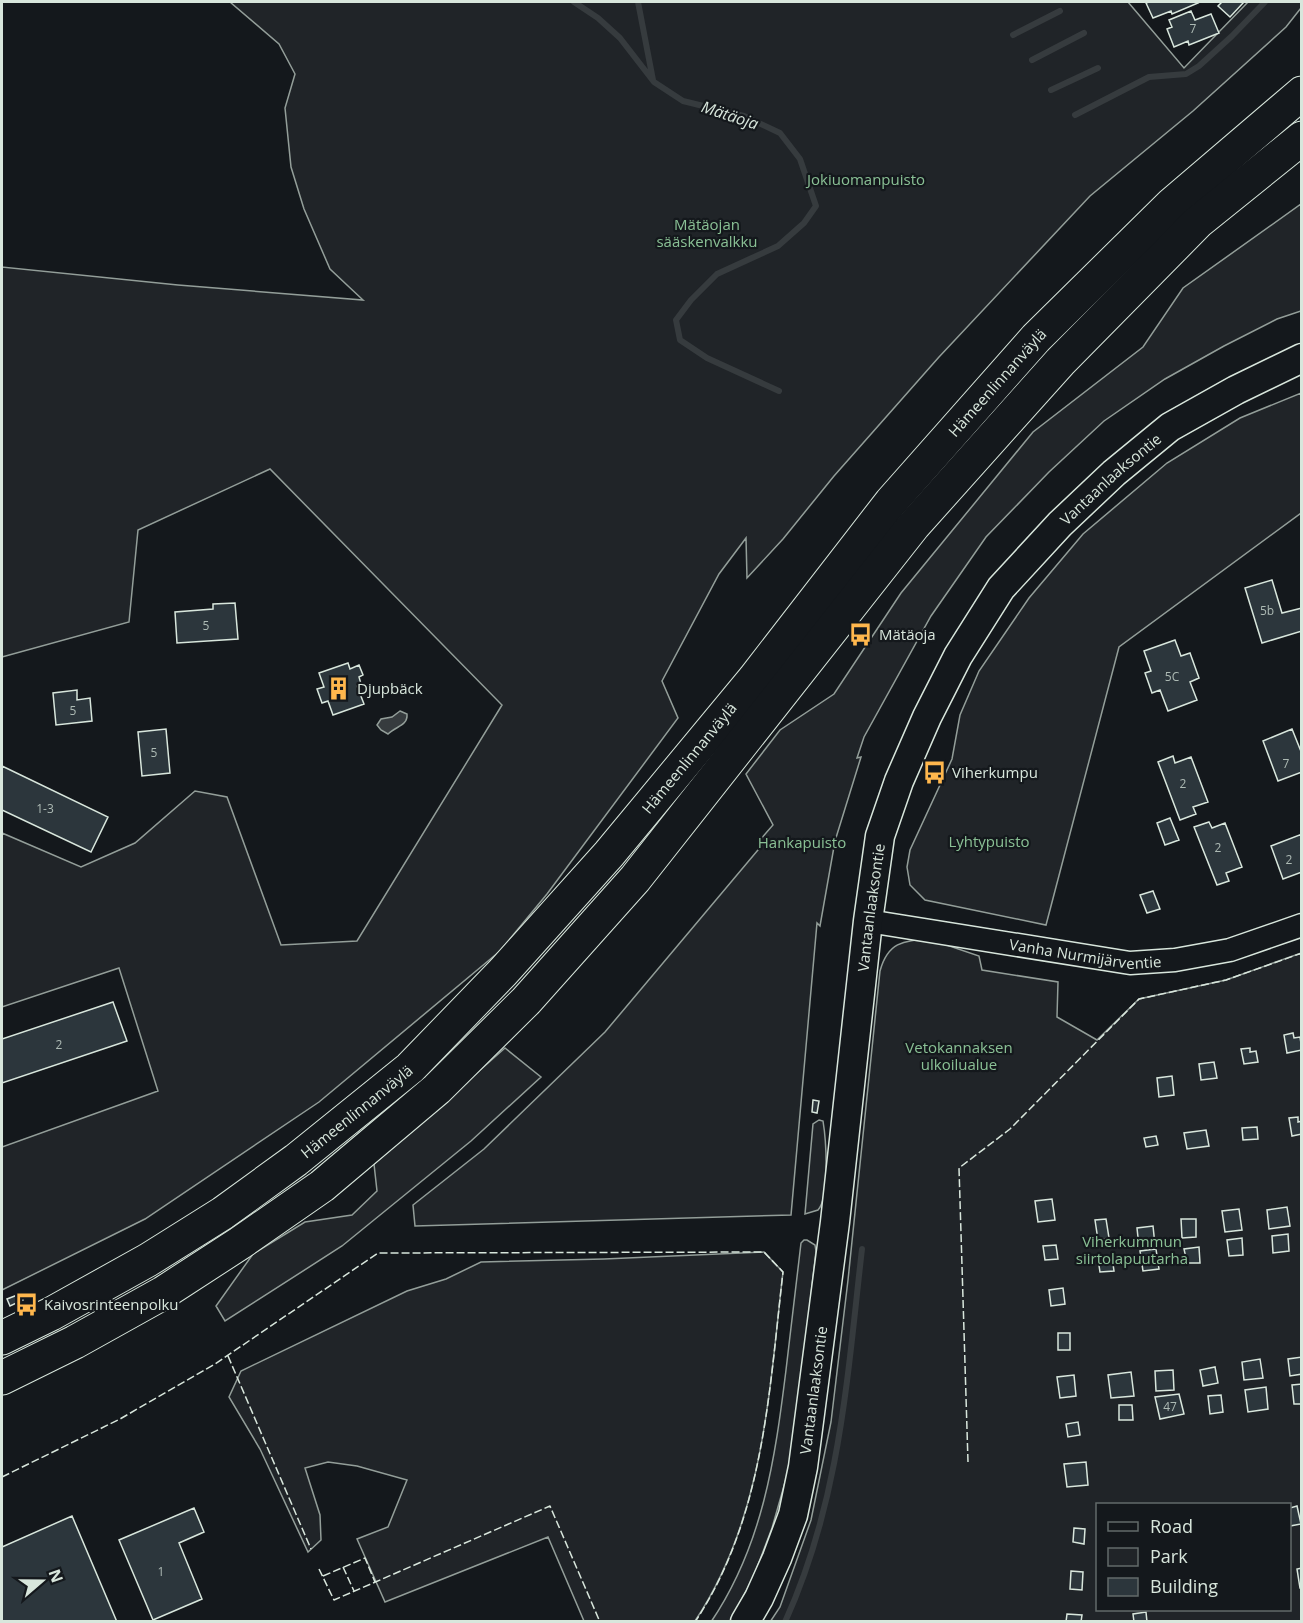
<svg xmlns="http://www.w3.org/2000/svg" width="1303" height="1623" viewBox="0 0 1303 1623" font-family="'Open Sans',sans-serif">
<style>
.green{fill:#202428;stroke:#939e99;stroke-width:1.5;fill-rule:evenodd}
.water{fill:#363b3e;stroke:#939e99;stroke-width:1.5}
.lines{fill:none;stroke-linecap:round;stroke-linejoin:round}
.stream{stroke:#363b3e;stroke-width:6}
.building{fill:#2c363c;stroke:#d8e6dc;stroke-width:1.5}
.minor-casing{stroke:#d8e6dc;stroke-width:25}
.major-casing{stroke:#d8e6dc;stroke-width:31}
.highway-casing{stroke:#d8e6dc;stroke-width:35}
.minor{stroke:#14181c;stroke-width:22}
.major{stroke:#14181c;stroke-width:28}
.highway{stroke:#14181c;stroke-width:33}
.fence{stroke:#d8e6dc;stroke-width:1.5;stroke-dasharray:8 3;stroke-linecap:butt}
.labels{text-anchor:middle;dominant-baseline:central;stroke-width:4.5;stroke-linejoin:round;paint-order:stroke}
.number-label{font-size:12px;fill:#adbab4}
.park-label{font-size:15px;fill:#8ac095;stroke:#14181c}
.street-label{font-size:15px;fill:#d8e6dc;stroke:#14181c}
.poi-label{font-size:15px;fill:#d8e6dc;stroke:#14181c;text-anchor:start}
.water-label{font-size:16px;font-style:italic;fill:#d8e6dc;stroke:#14181c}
</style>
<rect width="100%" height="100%" fill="#14181c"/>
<path class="green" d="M230 2H1128L1184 68 1248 2H1301V8L1286 27 1193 111 1090 196 939 357 834 476 783 539 747 578 746 538 719 574 662 681 678 718 547 894 500 951 319 1102 145 1219 2 1290V1147L158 1091 119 968 2 1007V833L81 867 135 843 195 791 227 797 281 945 357 941 502 705 270 469 138 530 129 622 2 657V267L178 285 363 300 330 269 304 209 291 167 285 108 295 74 279 44Z
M1301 204V311L1277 319 1224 346 1165 379 1104 421 1049 472 986 537 931 616 864 737 857 758 861 757 835 841 820 926 817 923 791 1215 415 1226 413 1205 484 1149 605 1032 763 844 760 840 773 825 746 774 780 730 834 694 901 593 1033 432 1143 347 1183 288Z
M1301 393V513L1119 647 1046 925 925 900 910 885 907 867 910 850 952 759 960 715 979 671 1029 598 1083 534 1167 463 1240 418Z
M929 939 979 956 982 970 1058 982 1057 1017 1097 1040 1139 999 1226 980 1301 953V1621L770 1622 780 1607 811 1520 831 1422 848 1280 880 971C888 942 903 941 929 939ZM1098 1504H1290V1610H1098Z
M505 1048 541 1077 471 1141 342 1246 225 1321 216 1306 253 1254 305 1222 352 1215 377 1191 374 1164Z
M819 1120 823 1121C826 1139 830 1197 818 1210L805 1214 813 1124Z
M804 1240H807L815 1245 816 1251 799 1399 788 1472 772 1528 753 1578 730 1621 711 1622C763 1545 775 1459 786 1370 791 1328 796 1286 801 1243Z
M764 1252 783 1272C769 1392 764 1518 695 1621H584L548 1537 385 1602 357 1539 388 1527 407 1480 357 1466 328 1462 305 1468 320 1515 321 1540 308 1552 260 1449 229 1397 241 1371 407 1291 446 1279 481 1262 604 1259Z"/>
<path class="water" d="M400 711 407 714C408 726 396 726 388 734L381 730 377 725 381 719 392 717Z"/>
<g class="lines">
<path class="stream" d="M574 2 598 18 620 38 654 82 683 101 744 116 780 133 800 159 816 206 804 223 778 246 717 274 691 300 676 320 680 340 707 358 779 391
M638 2 653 80
M1013 35 1060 11
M1032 60 1084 33
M1051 90 1098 68
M1075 115 1149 77 1186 74 1199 66 1232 36 1265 2
M785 1622C840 1501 847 1379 862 1249"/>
</g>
<path class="building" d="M1149 2H1197L1198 3 1172 14 1171 11 1153 18 1146 3Z
M1222 2H1244L1230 17 1218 6Z
M1191 11 1195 20 1211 14 1219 33 1189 45 1188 41 1174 47 1167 29 1172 27 1169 20Z
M1272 580 1282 613 1302 608V631L1262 643 1245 588Z
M235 603 238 639 177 643 175 612 213 609V604Z
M1175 640 1181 656 1190 653 1199 678 1190 682 1197 700 1168 711 1160 690 1152 693 1145 673 1151 671 1144 651Z
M348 663 350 669 359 665 363 675 359 677 361 684 357 686 364 704 333 715 328 701 322 703 317 689 324 687 319 673Z
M77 690V700L90 698 92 721 56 725 53 693Z
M166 729 170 773 142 776 138 732Z
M1292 729 1302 754V772L1278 781 1263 741Z
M1173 756 1175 763 1191 757 1208 802 1193 807 1196 814 1180 820 1158 762Z
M2 766 108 817 91 852 2 810Z
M1170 818 1179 840 1165 845 1157 823Z
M1209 822 1212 828 1225 823 1242 867 1226 873 1229 881 1217 885 1194 827Z
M1302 834V872L1283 879 1271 846Z
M1153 891 1160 909 1147 913 1140 895Z
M113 1002 127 1041 2 1083V1039Z
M1293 1033 1294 1038 1300 1037 1302 1050 1287 1053 1284 1035Z
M1250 1048V1052L1256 1051 1258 1062 1244 1064 1241 1049Z
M1214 1062 1217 1078 1201 1080 1199 1064Z
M1172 1076 1174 1095 1159 1097 1157 1078Z
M813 1100 819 1101 817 1113 812 1112Z
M1298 1117V1122L1302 1121V1134L1292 1136 1289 1118Z
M1257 1127 1258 1139 1243 1140 1242 1128Z
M1206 1130 1209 1146 1187 1149 1184 1133Z
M1156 1136 1158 1145 1146 1147 1144 1138Z
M1052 1199 1055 1220 1038 1222 1035 1201Z
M1287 1207 1290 1226 1269 1229 1267 1210Z
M1239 1209 1242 1230 1225 1232 1222 1211Z
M1106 1219 1109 1238 1098 1240 1095 1220Z
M1181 1219H1196V1237L1182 1238Z
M1153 1226 1155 1245 1139 1247 1137 1228Z
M1288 1234 1289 1251 1273 1253 1272 1236Z
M1242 1238 1243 1255 1229 1256 1227 1240Z
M1056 1245 1058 1259 1045 1260 1043 1246Z
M1199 1247 1200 1263H1187L1184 1249Z
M1156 1249 1159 1269 1143 1271 1140 1251Z
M1112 1257 1114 1271 1100 1272 1098 1259Z
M1063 1288 1065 1304 1051 1306 1049 1290Z
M20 1294 23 1300 10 1306 7 1299Z
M1058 1333H1070V1350H1058Z
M1302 1357V1374L1290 1376 1288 1359Z
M1260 1359 1263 1378 1244 1380 1242 1362Z
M1215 1367 1218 1383 1203 1386 1200 1370Z
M1173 1370 1174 1390 1156 1391 1155 1371Z
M1131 1372 1134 1396 1111 1398 1108 1375Z
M1074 1375 1076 1396 1060 1398 1057 1377Z
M1302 1384V1404H1294L1292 1385Z
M1266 1387 1268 1409 1248 1412 1245 1390Z
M1179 1394 1184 1414 1160 1419 1155 1397Z
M1221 1395 1223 1412 1210 1414 1208 1396Z
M1119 1405H1132L1133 1420H1119Z
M1078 1422 1080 1435 1068 1437 1066 1424Z
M1086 1462 1088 1485 1067 1487 1064 1464Z
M1297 1506 1301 1524 1290 1526V1508Z
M194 1508 204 1532 179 1543 202 1599 153 1620 119 1540Z
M72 1516 117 1622H2V1547Z
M1074 1528 1085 1529 1084 1544 1073 1542Z
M1302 1568V1588H1300L1297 1569Z
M1071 1571 1083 1572 1082 1590 1070 1589Z
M1146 1612 1147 1622H1134L1133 1614Z
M1067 1614 1082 1615 1081 1622H1066Z"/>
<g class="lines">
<defs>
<g id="minor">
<path id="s1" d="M868 921 1130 963 1175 960 1230 950 1302 925"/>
</g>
<g id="major">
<path id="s2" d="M745 1622 759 1598 777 1558 793 1515 803 1467 835 1222 868 921 880 836 899 781 927 717 958 656 1001 588 1060 524 1114 473 1170 427 1236 390 1302 358"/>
</g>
<g id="highway">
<path id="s3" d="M2 1338 51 1314 148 1260 223 1213 296 1160 410 1068 503 972 609 854 754 679 891 502 1036 338 1172 204 1302 93"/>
<path d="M2 1378 75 1342 163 1293 240 1243 322 1186 437 1089 526 1001 635 879 914 525 1060 362 1198 222 1302 138"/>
</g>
</defs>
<use href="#minor" class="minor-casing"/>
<use href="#major" class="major-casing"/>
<use href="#highway" class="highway-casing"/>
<use href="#minor" class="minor"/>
<use href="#major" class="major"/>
<use href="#highway" class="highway"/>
<path class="fence" d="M228 1356 311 1549
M968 1462 959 1168 1010 1129 1139 999 1226 980 1302 953
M2 1477 120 1419 215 1364 378 1253 764 1252 783 1272C769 1392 764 1518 695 1622
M343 1567 354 1591
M319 1569 334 1600 550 1506 600 1622
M323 1576 365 1558 375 1582"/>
</g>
<defs>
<symbol id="bus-bare" viewBox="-9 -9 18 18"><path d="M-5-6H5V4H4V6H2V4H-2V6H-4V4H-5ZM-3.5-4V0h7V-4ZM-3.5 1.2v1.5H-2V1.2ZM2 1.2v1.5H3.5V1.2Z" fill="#ffb74d" stroke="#14181c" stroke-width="2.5" paint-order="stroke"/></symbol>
<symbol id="building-bare" viewBox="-9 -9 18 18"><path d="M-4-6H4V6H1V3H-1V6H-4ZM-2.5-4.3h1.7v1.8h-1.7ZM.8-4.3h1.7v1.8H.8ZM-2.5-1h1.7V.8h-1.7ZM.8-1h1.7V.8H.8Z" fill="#ffb74d" stroke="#14181c" stroke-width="2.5" paint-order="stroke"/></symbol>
</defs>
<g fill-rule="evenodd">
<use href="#bus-bare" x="844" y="618" width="33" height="33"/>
<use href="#building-bare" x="322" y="672" width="33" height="33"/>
<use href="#bus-bare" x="918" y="756" width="33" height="33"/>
<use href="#bus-bare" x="10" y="1288" width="33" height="33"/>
</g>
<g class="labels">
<g class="number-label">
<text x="1193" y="28">7</text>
<text x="1267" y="610">5b</text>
<text x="206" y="625">5</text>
<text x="1172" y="676">5C</text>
<text x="73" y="710">5</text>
<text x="154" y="752">5</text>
<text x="1286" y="763">7</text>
<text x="1183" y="783">2</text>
<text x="45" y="808">1-3</text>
<text x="1218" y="847">2</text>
<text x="1289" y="859">2</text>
<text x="59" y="1044">2</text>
<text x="1170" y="1406">47</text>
<text x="161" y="1571">1</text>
</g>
<g class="park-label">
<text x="866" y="179">Jokiuomanpuisto</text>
<text x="707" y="224">Mätäojan<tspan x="707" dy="17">sääskenvalkku</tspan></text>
<text x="989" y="841">Lyhtypuisto</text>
<text x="802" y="842">Hankapuisto</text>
<text x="959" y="1047">Vetokannaksen<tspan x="959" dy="17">ulkoilualue</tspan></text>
<text x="1132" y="1241">Viherkummun<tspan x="1132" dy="17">siirtolapuutarha</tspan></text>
</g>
<g class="street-label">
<text stroke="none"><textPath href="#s3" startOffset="1394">Hämeenlinnanväylä</textPath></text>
<text stroke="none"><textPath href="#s2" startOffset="1234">Vantaanlaaksontie</textPath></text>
<text stroke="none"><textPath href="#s3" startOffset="908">Hämeenlinnanväylä</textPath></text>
<text stroke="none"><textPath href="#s2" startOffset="730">Vantaanlaaksontie</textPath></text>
<text stroke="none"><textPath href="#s1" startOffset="220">Vanha Nurmijärventie</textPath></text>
<text stroke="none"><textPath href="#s3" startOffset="422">Hämeenlinnanväylä</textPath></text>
<text stroke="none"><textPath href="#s2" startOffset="244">Vantaanlaaksontie</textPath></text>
</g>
<g class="poi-label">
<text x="879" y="634">Mätäoja</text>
<text x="357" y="688">Djupbäck</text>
<text x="952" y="772">Viherkumpu</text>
<text x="44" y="1304">Kaivosrinteenpolku</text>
</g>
<g class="water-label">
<text transform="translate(730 115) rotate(18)">Mätäoja</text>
</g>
</g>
<rect width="1303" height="1623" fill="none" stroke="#d8e6dc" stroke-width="6"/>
<rect x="1096" y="1503" width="195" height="108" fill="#14181c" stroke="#626a69" stroke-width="1.5"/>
<rect x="1108" y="1522" width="30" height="9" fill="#14181c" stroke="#626a69" stroke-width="1.5"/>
<text x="1150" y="1533" font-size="18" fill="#d8e6dc">Road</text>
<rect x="1108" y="1548" width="30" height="18" fill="#202428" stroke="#626a69" stroke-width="1.5"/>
<text x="1150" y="1563" font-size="18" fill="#d8e6dc">Park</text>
<rect x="1108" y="1578" width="30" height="18" fill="#2c363c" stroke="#626a69" stroke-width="1.5"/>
<text x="1150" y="1593" font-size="18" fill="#d8e6dc">Building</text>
<g transform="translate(42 1581) rotate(70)" stroke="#14181c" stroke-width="4.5" paint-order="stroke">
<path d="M0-4.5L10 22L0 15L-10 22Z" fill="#d8e6dc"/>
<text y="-9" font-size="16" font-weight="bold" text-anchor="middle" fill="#d8e6dc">N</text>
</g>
</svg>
